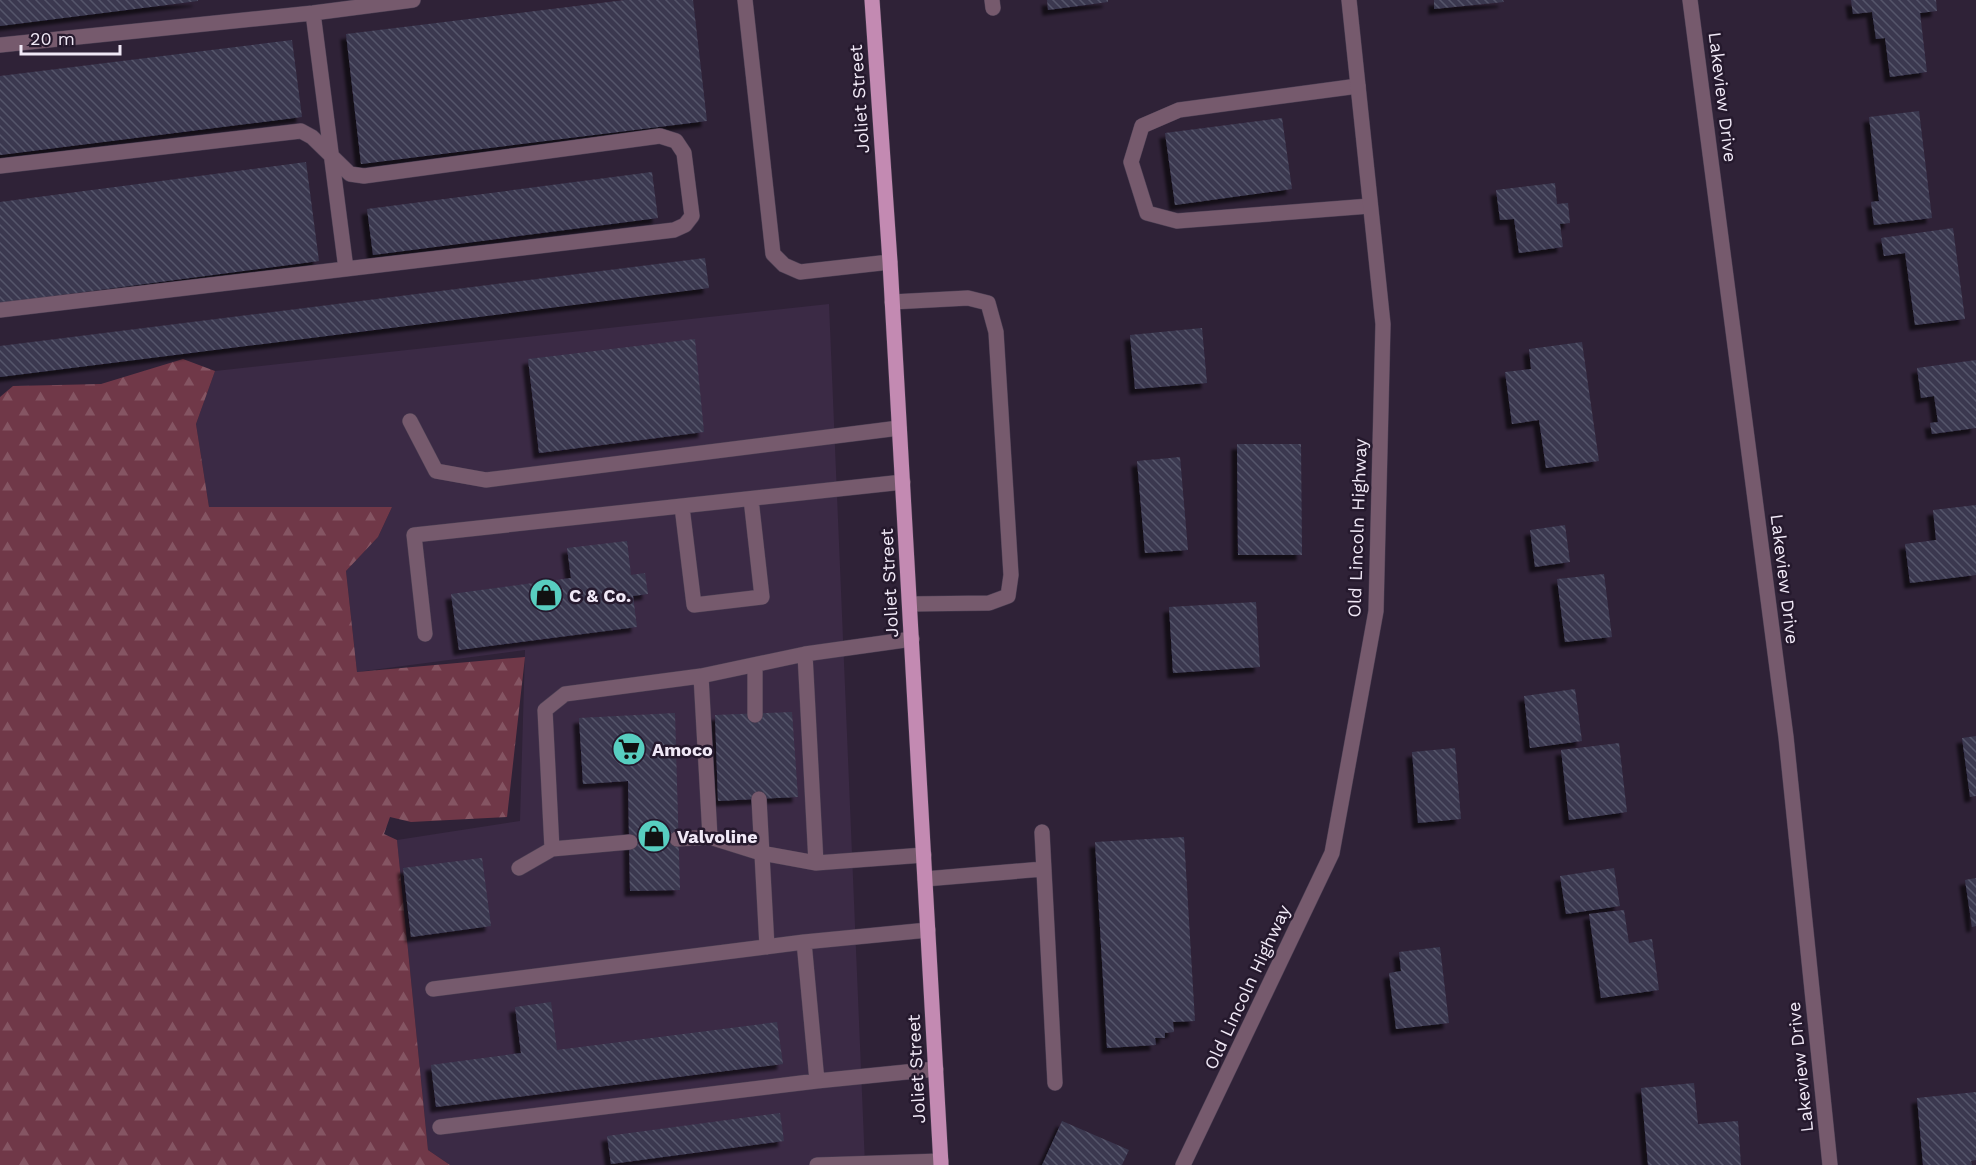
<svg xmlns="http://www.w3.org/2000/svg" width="1976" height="1165" viewBox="0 0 1976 1165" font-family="'Work Sans',sans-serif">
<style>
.built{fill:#3b2a45}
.forest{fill:url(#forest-firs)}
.building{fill:url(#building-back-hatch);filter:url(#shadow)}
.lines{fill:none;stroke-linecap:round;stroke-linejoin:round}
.lane-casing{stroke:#4a3e52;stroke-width:16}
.street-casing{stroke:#4a3e52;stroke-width:16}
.primary-casing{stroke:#4a3e52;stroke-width:16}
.lane{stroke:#765a6d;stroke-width:15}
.street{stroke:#765a6d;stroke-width:15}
.primary{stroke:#c38ab2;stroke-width:15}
.labels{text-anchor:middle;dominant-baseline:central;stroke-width:5;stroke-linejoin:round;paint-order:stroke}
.street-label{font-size:18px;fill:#f0e8f6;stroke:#25192d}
.poi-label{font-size:18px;font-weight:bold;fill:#f0e8f6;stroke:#25192d;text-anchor:start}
</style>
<defs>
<pattern id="forest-firs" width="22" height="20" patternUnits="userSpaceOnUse" patternTransform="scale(1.5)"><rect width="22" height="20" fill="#703848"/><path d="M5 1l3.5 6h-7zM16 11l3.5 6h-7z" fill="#855563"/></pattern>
<pattern id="building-back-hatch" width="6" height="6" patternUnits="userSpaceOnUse" patternTransform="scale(1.5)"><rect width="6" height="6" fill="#3a3850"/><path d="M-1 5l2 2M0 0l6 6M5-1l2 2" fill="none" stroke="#57556a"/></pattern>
<filter id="shadow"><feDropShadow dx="-5.5" dy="5.5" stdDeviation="1.5" flood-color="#0009"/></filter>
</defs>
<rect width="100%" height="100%" fill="#2f2237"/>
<path class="built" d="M829 304 865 1165H450L428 1150 397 840 520 821 525 650 357 672 346 571 378 537 392 507H209L196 424 215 371Z"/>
<path class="forest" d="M183 359 215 371 196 424 209 507H392L378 537 346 571 357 672 525 657 507 817 411 822 390 817 384 834 397 840 428 1150 450 1165H0V397L13 386 101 384Z"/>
<path class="building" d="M0 0H198V1L0 26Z
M625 0H693L707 121 361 164 346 34Z
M1047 0H1108V2L1048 10Z
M1434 0H1503L1504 2 1434 9Z
M1851 0H1936L1937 11 1920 13 1927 72 1890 77 1885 38 1876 39 1872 12 1853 14Z
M292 40 302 117 0 155V76Z
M1919 111 1932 218 1874 225 1871 202 1879 201 1869 117Z
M1282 118 1292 189 1175 205 1165 133Z
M306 162 319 261 0 303V202Z
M652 172 658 218 373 255 367 209Z
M1555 183 1557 204 1568 203 1570 223 1560 224 1563 247 1519 253 1514 219 1500 220 1496 190Z
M1953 228 1965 319 1915 325 1905 253 1884 256 1881 238Z
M705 258 709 288 0 377V346Z
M1202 328 1207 383 1135 389 1130 335Z
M695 339 704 432 539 453 528 359Z
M1582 342 1599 461 1546 468 1539 420 1512 424 1505 372 1531 369 1529 349Z
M1976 360V428L1932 434 1930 423 1938 422 1934 396 1921 398 1917 368Z
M1237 444H1301L1302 555H1238Z
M1180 457 1188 550 1145 553 1137 461Z
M1976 505V575L1910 583 1905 544 1936 540 1933 510Z
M1565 525 1570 562 1535 567 1530 530Z
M627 541 631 575 645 573 648 594 633 596 637 627 459 650 451 594 571 578 567 548Z
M1604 574 1612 637 1565 642 1557 579Z
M1256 602 1260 667 1173 673 1169 607Z
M1575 689 1582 741 1530 748 1524 696Z
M792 712 798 797 718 801 715 715Z
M675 713 680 890 630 891 628 781 583 784 579 718Z
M1976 736V796L1970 797 1962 738Z
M1619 743 1627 812 1569 820 1561 750Z
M1455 748 1461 819 1418 823 1412 752Z
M1184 837 1195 1021 1173 1022 1174 1032 1165 1033V1038H1155L1156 1045 1107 1048 1095 842Z
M482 858 491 926 411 937 403 868Z
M1614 868 1620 906 1566 914 1560 876Z
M1976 878V926L1972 927 1965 880Z
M1624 910 1629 943 1652 939 1659 990 1601 998 1589 914Z
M1440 947 1449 1023 1396 1029 1389 973 1401 971 1399 952Z
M551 1002 557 1050 777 1022 783 1064 436 1107 431 1065 521 1053 515 1007Z
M1694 1083 1698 1124 1738 1121 1741 1165H1648L1641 1088Z
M1976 1092V1160L1971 1161 1972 1165H1923L1917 1098Z
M780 1113 784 1141 611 1164 607 1136Z
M1062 1121 1129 1150 1122 1165H1042Z"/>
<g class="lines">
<defs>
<path id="lane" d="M745 0 773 254 784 265 800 272 890 262
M992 0 993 8
M313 13 346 269
M0 45 313 13 413 0
M1358 86 1179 110 1142 126 1131 162 1147 213 1177 221 1370 206
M0 166 301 131 312 137 350 174 364 176 660 136 676 141 684 153 692 216 685 225 674 230 0 310
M892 302 968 298 988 303 996 332 1011 575 1008 596 989 603 910 604
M410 421 436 471 486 480 899 428
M682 507 694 605 762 597 751 499
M425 634 414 535 903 482
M755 665V715
M701 676 710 837
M759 799 767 947
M1042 832 1055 1083
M677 839 710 837 761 853 816 863 924 855
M630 842 552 849 545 710 565 694 701 676 805 654
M816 863 805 654 912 639
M519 868 552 849
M925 879 1043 869
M928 930 804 942 817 1081 936 1069
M433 989 804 942
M440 1127 817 1081
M817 1165 941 1161"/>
<path id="street" d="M1690 0 1786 737 1830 1165
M1183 1165 1332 853 1376 611 1383 324 1349 0"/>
<path id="primary" d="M872 0 890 262 941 1165"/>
</defs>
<use href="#lane" class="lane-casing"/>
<use href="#street" class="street-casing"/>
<use href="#primary" class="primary-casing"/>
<use href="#lane" class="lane"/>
<use href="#street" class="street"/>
<use href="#primary" class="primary"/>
</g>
<defs>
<symbol id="shop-disc" viewBox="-11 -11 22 22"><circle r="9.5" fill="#58cec0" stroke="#25192d"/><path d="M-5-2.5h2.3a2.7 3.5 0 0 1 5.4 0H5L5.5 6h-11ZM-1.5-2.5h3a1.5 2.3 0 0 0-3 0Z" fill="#111"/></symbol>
<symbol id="supermarket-disc" viewBox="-11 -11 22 22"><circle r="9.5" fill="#58cec0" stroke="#25192d"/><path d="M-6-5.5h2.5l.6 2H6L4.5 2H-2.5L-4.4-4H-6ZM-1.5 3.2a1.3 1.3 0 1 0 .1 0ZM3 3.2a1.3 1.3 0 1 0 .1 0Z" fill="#111"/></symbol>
</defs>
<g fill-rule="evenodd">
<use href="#shop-disc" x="527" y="576" width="38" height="38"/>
<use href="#supermarket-disc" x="610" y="730" width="38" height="38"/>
<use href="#shop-disc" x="635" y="817" width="38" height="38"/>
</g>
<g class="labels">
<g class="street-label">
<text transform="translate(1723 97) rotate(83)">Lakeview Drive</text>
<text transform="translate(859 99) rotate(-94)">Joliet Street</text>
<text transform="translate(1357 528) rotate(-88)">Old Lincoln Highway</text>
<text transform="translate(1785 579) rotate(83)">Lakeview Drive</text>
<text transform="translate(889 583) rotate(-93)">Joliet Street</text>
<text transform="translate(1247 987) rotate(-65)">Old Lincoln Highway</text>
<text transform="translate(1800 1067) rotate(-96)">Lakeview Drive</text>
<text transform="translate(916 1069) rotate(-93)">Joliet Street</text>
</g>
<g class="poi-label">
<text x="569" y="595">C &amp; Co.</text>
<text x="652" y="749">Amoco</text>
<text x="677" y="836">Valvoline</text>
</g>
</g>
<path d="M21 45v9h99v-9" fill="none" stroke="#f0e8f6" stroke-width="3"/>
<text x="30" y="45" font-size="18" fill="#f0e8f6" stroke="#25192d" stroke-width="4.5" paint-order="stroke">20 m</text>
</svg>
